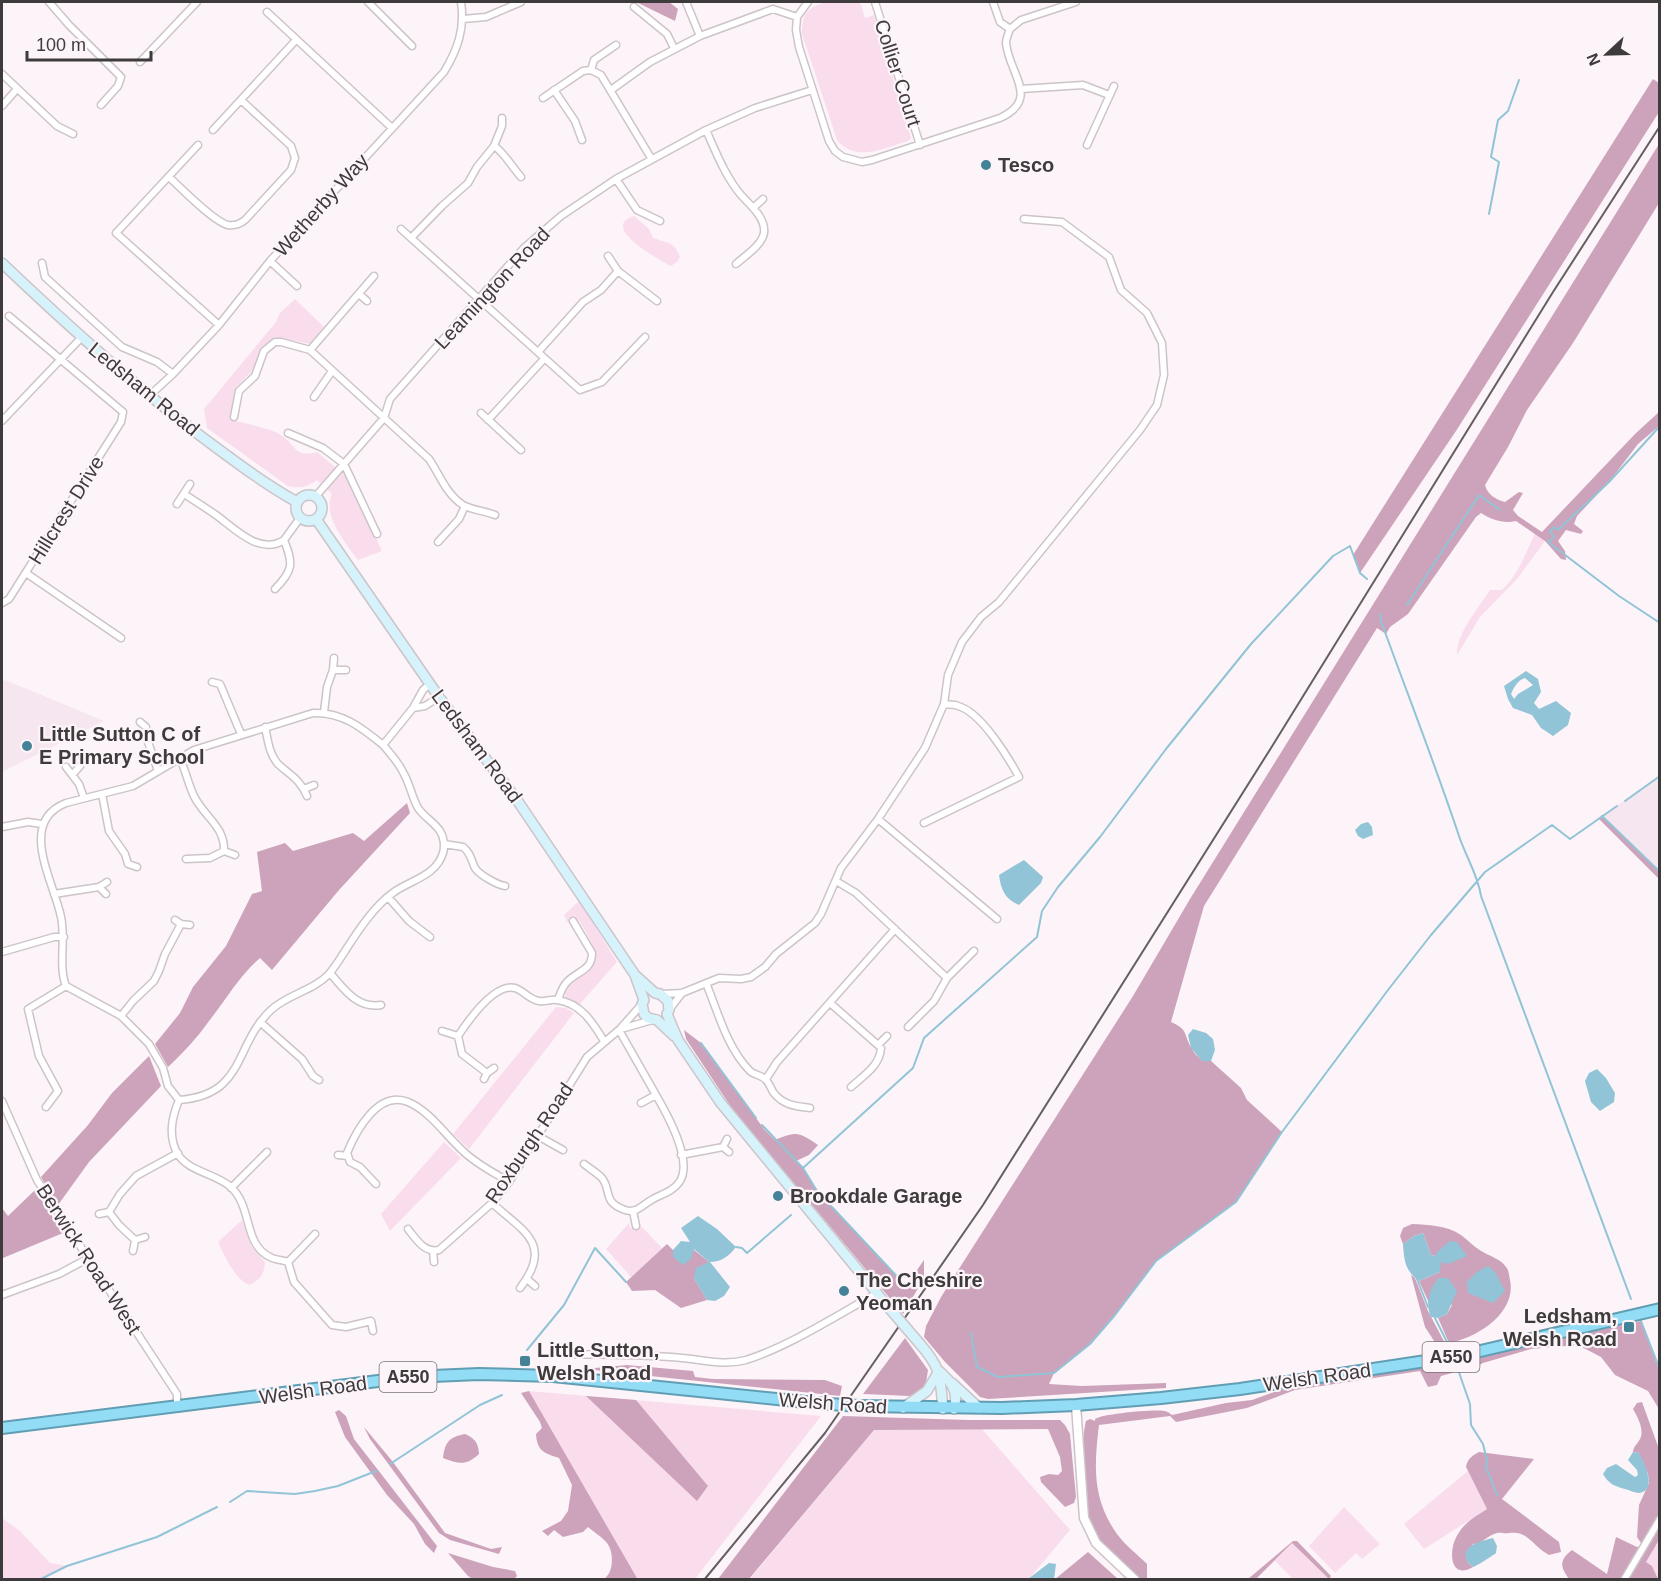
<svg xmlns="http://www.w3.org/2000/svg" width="1661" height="1581" viewBox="0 0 1661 1581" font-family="Helvetica,sans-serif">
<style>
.built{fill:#f6e6ef}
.green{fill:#fadded}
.forest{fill:#cda3bb}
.water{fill:#91c4d6;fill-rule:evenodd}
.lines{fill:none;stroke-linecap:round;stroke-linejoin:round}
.stream{stroke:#91c4d6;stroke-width:2}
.minor-casing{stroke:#ccc4c8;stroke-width:9}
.tertiary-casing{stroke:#ccc4c8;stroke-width:11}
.secondary-casing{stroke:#ccc4c8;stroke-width:12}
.trunk-casing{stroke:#629eb3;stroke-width:14}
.minor{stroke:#fff;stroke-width:6}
.tertiary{stroke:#fff;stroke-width:8}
.secondary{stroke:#d6f2fb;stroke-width:9}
.trunk{stroke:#92dcf6;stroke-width:10}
.rail{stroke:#635f62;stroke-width:2}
.secondary-bridge-casing{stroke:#ccc4c8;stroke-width:12;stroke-linecap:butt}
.trunk-bridge-casing{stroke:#629eb3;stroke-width:14;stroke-linecap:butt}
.secondary-bridge{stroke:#d6f2fb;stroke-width:9}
.trunk-bridge{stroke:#92dcf6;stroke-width:10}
.poi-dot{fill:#438297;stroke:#fcf4f8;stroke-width:2}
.labels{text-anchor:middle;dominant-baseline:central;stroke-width:4.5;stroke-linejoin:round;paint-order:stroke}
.shield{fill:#fcf4f8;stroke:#777275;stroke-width:1.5}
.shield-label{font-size:18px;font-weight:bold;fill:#3e3b3d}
.street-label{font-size:20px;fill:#3e3b3d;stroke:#fcf4f8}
.poi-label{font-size:20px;font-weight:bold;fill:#3e3b3d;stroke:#fcf4f8;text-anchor:start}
</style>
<rect width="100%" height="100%" fill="#fcf4f8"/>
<path class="built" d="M2 679 44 696 104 721 2 772Z
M1659 776V872L1602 816Z"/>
<path class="green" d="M826 2H860L865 18 874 15 911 138 908 141C884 148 856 163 837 140L802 34C802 13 807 8 826 2Z
M634 216 649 229 653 238C666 243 675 241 680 257L677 262 671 266C660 260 598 227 634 216Z
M295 299 324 327 310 344 275 337 261 347 253 370 235 388 230 419C242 423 272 429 281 435 297 445 293 458 317 452L348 478 382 551 358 560C345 542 322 516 332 494L317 480C307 487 300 489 288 486L207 428 204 409 276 322 280 313Z
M1535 533 1545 541 1517 579 1480 617 1457 655C1456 634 1479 607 1490 590H1502C1518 575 1526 553 1535 533Z
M579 901 617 962 580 1004 565 999C566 974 601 974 595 952 592 942 585 931 580 922L577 919 567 922 564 915Z
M556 1007 566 1008 574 1013 469 1149 453 1134Z
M444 1142 461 1158 390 1231 381 1214Z
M242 1220 251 1246 265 1262C264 1275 261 1279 249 1285 234 1278 225 1257 218 1242Z
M629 1223 630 1228 642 1227 663 1249 631 1277 606 1249Z
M529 1391 821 1416 695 1579H638Z
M982 1429 1070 1530 1029 1579 749 1580 874 1430Z
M1468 1471 1487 1509 1424 1549 1404 1524Z
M1344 1507 1380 1544 1362 1559 1356 1553 1335 1573 1309 1546Z
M2 1518 20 1531 50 1563 67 1566 39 1579H2Z
M1659 1540V1579H1658L1652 1566 1646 1562Z
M1292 1543 1329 1579H1293L1275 1561Z"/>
<path class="forest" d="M636 2H669L678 9 675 21Z
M1653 79 1659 83V112L1456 431 1360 573 1353 555Z
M1659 144V203L1573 343 1527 410 1508 447 1485 485C1487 494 1496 500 1505 502L1519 492 1523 493 1513 510 1518 516 1542 532 1635 434 1659 412V426L1638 444 1609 482 1577 516 1574 524 1583 531 1581 534 1566 530 1558 541 1565 551 1566 560 1561 559 1545 541 1516 521C1504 524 1492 520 1481 513L1476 517 1408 614 1390 627 1386 634 1377 628 1204 906 1171 1022C1189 1030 1183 1034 1192 1049 1194 1053 1198 1057 1202 1060L1211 1061 1241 1088 1247 1100 1282 1132 1236 1202 1156 1261 1115 1315 1090 1344 1054 1373 1049 1384 1082 1386 1166 1383V1388L988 1399 980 1397 945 1362 924 1337 926 1326 941 1297 1133 996 1190 899Z
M407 803 410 813 339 890 272 970 260 958C239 976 226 1000 209 1021 197 1038 183 1053 168 1067L155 1044 180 1013 193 987 226 946 252 894 262 891 257 852 285 843 293 851 353 833 364 841Z
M1602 816 1659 872V879L1598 818Z
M684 1030 701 1043 764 1129 775 1140C798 1131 798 1132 818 1145L809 1155 796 1161 803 1168 817 1191 906 1286 924 1260V1278L903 1314 733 1110 686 1039Z
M149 1056 161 1086 89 1162 58 1205 41 1177 88 1125 112 1093Z
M35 1190 63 1233 3 1258 2 1254V1208L8 1216Z
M1412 1224C1428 1225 1447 1225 1461 1235 1468 1240 1475 1248 1483 1252 1491 1257 1501 1259 1506 1267 1509 1270 1509 1276 1510 1280 1517 1313 1477 1338 1449 1343L1438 1318 1447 1314 1452 1305 1430 1294 1429 1303 1419 1281 1440 1272 1435 1256 1431 1255 1423 1233 1414 1236 1403 1244 1400 1236 1403 1228Z
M667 1244 673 1250V1257L693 1249 709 1262 694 1278 707 1300 681 1308 655 1290 632 1291 626 1282Z
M1411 1275 1415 1278 1428 1311 1446 1345 1444 1347H1438L1425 1327Z
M1641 1321 1659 1370V1409L1648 1391 1615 1375 1601 1357 1578 1345 1531 1349 1483 1363 1472 1369H1464L1459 1360Z
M905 1338 928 1370 926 1383 922 1389 910 1396 863 1394Z
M1452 1361 1455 1370 1452 1373 1441 1376 1437 1385 1428 1387 1420 1371 1295 1390 1247 1408 1176 1422 1170 1416 1099 1425C1094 1466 1092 1499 1117 1534 1125 1545 1137 1554 1147 1564V1579H1141C1125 1564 1102 1549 1093 1528 1083 1508 1080 1443 1086 1421L1090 1419 1095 1421V1419C1102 1414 1154 1409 1164 1411 1169 1412 1168 1412 1172 1415L1226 1403 1252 1400 1280 1390Z
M627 1365 693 1371 695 1377 713 1379 825 1380 842 1386 840 1396 584 1369Z
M529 1391 637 1578 636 1579H604C614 1572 614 1552 607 1543 602 1537 594 1532 588 1527L583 1532 563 1537 554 1530 548 1536 542 1531 561 1521 568 1511 572 1485 559 1458C544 1453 537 1451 536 1434L542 1428 540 1422 521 1393Z
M586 1396 636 1400 708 1486 697 1501Z
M1642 1402 1659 1449V1540L1646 1562 1652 1566 1658 1579H1569C1560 1567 1559 1560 1572 1550L1607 1574 1616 1537 1637 1547 1643 1546 1637 1537 1639 1505 1649 1483 1648 1474 1639 1453 1633 1452C1634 1445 1637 1445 1640 1439 1645 1430 1637 1416 1633 1409L1637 1403Z
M339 1410 346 1416 354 1439 437 1546 434 1553 425 1544 414 1524 387 1495 345 1437 335 1412Z
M843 1416 968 1420H1060L1065 1425 1070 1434 1076 1497 1074 1503 1065 1507 1041 1482 1040 1477 1049 1474 1058 1475 1062 1471 1060 1457 1048 1429 874 1430 749 1579H718Z
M364 1427 393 1462 445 1533 491 1549 502 1547 499 1554 450 1540 439 1533 370 1439Z
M465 1434C476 1439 478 1443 479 1454 466 1466 459 1464 443 1458 445 1441 450 1437 465 1434Z
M1479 1452 1534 1459 1502 1499 1559 1542 1561 1552 1549 1555C1532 1546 1528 1530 1509 1533 1503 1534 1500 1531 1494 1534 1486 1537 1483 1543 1473 1544L1467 1562 1473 1567C1449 1581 1448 1549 1458 1534 1465 1522 1476 1516 1487 1509L1466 1467C1467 1459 1473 1455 1479 1452Z
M1293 1541H1297L1331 1576 1329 1579 1292 1543 1256 1579H1248Z
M1088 1552 1118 1579 1054 1580Z
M448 1553 493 1567 515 1571 517 1576 514 1579H473L468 1576Z"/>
<path class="water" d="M1526 671 1538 679 1541 692 1534 703 1539 709 1556 701 1571 713 1568 725 1553 736 1541 728 1532 715 1513 708 1508 699 1504 686ZM1525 678 1533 685 1518 694 1514 699 1511 694C1514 687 1518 680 1525 678Z
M1368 822 1372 827 1373 835 1363 839 1358 836 1355 830 1361 824Z
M1024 860 1043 877 1041 883 1019 905C1005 899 1001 890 999 875Z
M1193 1029 1206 1033 1213 1039 1215 1050 1211 1061H1202L1191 1048 1188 1035Z
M1597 1069 1606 1078 1615 1093 1614 1102 1600 1111 1591 1102 1585 1081 1589 1073Z
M698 1216 717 1229 736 1247C729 1256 721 1262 710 1262L730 1287 724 1296 715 1301 707 1300 694 1278 696 1268 709 1262 694 1249 691 1259 683 1265 673 1257V1250L681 1241 690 1242 681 1228Z
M1423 1233 1431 1255 1435 1256 1437 1252 1450 1241 1457 1242 1467 1256 1448 1264 1441 1262 1440 1272 1419 1281C1405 1271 1404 1260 1403 1244L1414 1236Z
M1488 1266 1495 1272 1505 1291 1493 1303 1468 1293 1467 1282 1477 1272Z
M1439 1278H1448L1457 1291 1447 1314 1438 1318 1431 1317C1425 1305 1429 1288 1439 1278Z
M1633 1452 1639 1453C1644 1461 1658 1491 1639 1493 1635 1493 1629 1490 1625 1489 1614 1486 1609 1484 1603 1474L1607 1468 1616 1464 1635 1477 1638 1475 1637 1470 1628 1460Z
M1493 1538 1497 1546 1496 1553C1492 1556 1477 1566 1473 1567L1467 1562 1465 1554C1469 1543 1482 1541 1493 1538Z
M1049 1563 1056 1564 1054 1579H1028Z"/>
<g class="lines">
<path class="stream" d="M1489 214 1499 162 1491 157 1498 120 1508 111 1519 80
M1660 426 1609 482 1558 530 1554 527 1550 531 1554 537 1548 542 1619 596 1660 623
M1407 605 1479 495 1500 510
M1380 614 1381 621C1407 693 1435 764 1459 836 1466 857 1478 875 1481 896L1631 1299
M1625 801 1660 776
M1602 816 1660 872
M701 1043 756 1118
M762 1125 803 1168 913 1068 924 1038 1037 937 1042 911 1058 887 1100 837 1166 749 1251 644 1333 556 1350 546 1360 573 1367 579
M803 1168 817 1191 906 1286
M736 1247 742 1248 747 1253 791 1215
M1417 1279 1428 1307
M1435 1318 1451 1350
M1641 1321 1660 1370
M971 1333 977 1367 998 1377 1054 1373 1090 1344 1115 1315 1156 1261 1236 1202 1282 1132 1388 990 1431 935 1485 872 1552 825 1570 839 1617 806
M527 1350 564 1305 595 1248 626 1282
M1455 1361 1470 1404 1471 1425 1483 1444 1487 1460 1486 1467 1497 1495
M390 1464 480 1405 502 1395
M230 1502 247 1491 295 1494 315 1491 338 1486 376 1471
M39 1580 67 1566 157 1537 217 1507"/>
<defs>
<path id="minor" d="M49 2 69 25 121 77 118 86 101 105
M368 2 412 46
M686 2 700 36
M808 2 797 17 796 30 799 47 829 141 835 151 843 157 862 162 872 160 1000 118C1041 99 1009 74 1006 43 1006 39 1008 34 1010 29L1000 22 993 2
M875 2 920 145
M634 7 667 34 674 48
M267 12 392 128
M463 19 486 17 521 2
M1010 29 1021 20 1076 2
M140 62 197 2
M591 70 594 60 616 45
M2 74 57 126 73 134
M1021 89 1083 85 1109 95
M554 90 575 121 582 140
M611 90 650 62 700 36 773 9 797 17
M543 98 583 71 591 70 601 75 651 158
M2 106 17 89
M213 130 296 40
M706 130C716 152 725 176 741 195 750 205 766 218 764 233 762 245 745 256 736 264
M198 145 116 233 219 325
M1087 145 1114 86
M494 146C502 150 513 168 521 177
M169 177C181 188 214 222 228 225 235 226 240 224 245 220L291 170 295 158 291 146 241 100
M616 179 637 210 660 221
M753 208 763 199
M401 229 580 390 602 382 645 337
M411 238 442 206 468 183 477 167 494 146 502 126V118
M608 256 618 271 657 301
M270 261 297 286
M42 263 45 277 122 347 157 362 173 374
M359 294 367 301
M310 350 374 276
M538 352 583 302 601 290 618 271
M149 396 173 374 219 325 270 261 444 72C458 49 465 28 461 2
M314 397 332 371
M481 413 521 450
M234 417 239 391 255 376 264 351 275 342H281L310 350 429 459C440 475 446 494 463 505 472 510 485 511 495 515
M488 420 544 359
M2 421 81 338
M288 433 323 448 344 464 377 534
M184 494C195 501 206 508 216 515 234 528 260 556 284 540 293 563 294 570 275 589
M316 496 384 418 390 399 524 248 561 216 616 179 706 130 755 108 812 90
M177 504 190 484
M284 540 300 518
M438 542 459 519 465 506
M26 573 121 638
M2 603 9 599 121 422 123 412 9 316
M333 670H346
M212 682 220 684 241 734
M430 684 423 690 413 708 425 706 439 697
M324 712 327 687 333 670 334 658
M140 722 146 727V736L158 771
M265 727C268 740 269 754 278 764 290 775 300 779 307 796
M383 745C391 754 399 763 404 774 410 785 412 797 418 808 424 817 434 822 440 831 444 837 445 846 443 853 436 876 411 880 394 892 374 906 358 931 345 951 340 959 335 967 329 974 313 991 288 994 271 1010 233 1046 246 1095 179 1100L168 1086 163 1068 149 1044 121 1016 66 986C58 966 66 940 61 917 54 882 17 822 66 803L133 786 194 750 313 713C342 712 361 727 383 745L413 708
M179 757C186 770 188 785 195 798 205 817 225 827 224 851
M66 767 79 784 84 798
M73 774 80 766
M304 789 314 785
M102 794 109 831 125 854 128 864 137 867
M878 819 997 919
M924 823 1019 777C1008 757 981 712 958 706 954 704 948 705 944 704
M2 827 28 822 42 824
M444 844 463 847C471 853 471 860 475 868 479 875 498 885 505 886
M224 851 235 855
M186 859 210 858 224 851
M836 881 856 893 947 978
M99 887 106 894
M54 894 99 887 107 882
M388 897 409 921 430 937
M175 920 181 924 190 925
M2 952 54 937H64
M330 973C344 989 357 1009 381 1005
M706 983C718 1012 727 1048 750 1071 754 1075 762 1075 766 1080 769 1083 771 1088 773 1092 783 1105 794 1106 810 1108
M661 994 682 993 719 978 741 979 751 977 765 967 776 954 815 923 821 914 841 868 878 819 925 748 944 704 948 675 962 642 981 617 999 602 1140 430 1157 405 1164 375 1162 343 1147 313 1121 290 1109 257 1062 222 1024 219
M558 1000C560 994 562 987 567 982 577 971 592 971 592 953L573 921
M830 1003 878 1045
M669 1010 682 993
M121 1016 133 1001 154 981 159 971 165 954 181 924
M260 1022 302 1059 313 1076 319 1080
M908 1027 934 1001 947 978 974 951
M621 1029 652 1020
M619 1030 656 1095 641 1103
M442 1031 458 1036C468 1021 494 983 515 988 524 991 530 1000 539 1001 545 1002 551 999 557 1000 581 1003 593 1023 604 1041
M458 1036 462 1054 487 1073
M484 1079 487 1073 494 1068
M766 1079 777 1062 895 929
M851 1087C863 1076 880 1066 881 1048L878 1045 887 1036
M179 1100C172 1117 168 1135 177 1153 188 1172 215 1173 231 1187 253 1208 243 1244 270 1257 275 1260 283 1260 288 1262L294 1282 332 1325 346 1327 371 1321 373 1331
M2 1101 37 1180 177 1394V1406
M46 1107 58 1091 39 1056 28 1009 66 986
M538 1136 563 1150
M723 1147 727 1139
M338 1155 348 1156
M681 1155 723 1147 729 1152
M584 1164C589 1168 597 1173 602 1178 612 1191 602 1202 625 1210 637 1214 643 1204 653 1199 662 1194 674 1191 680 1181 693 1160 667 1114 656 1095
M376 1184 360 1167 350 1162 347 1153C356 1131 378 1090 408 1102 430 1111 446 1136 463 1151 476 1164 493 1172 509 1182
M231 1188 267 1152
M492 1203C521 1230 555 1243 520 1288
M633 1211 636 1226
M99 1214 109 1212
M408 1229C416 1239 424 1253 439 1250L492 1203 509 1182 587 1057 620 1029 642 1004
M145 1237 135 1240 119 1225 109 1212 120 1194 136 1176 178 1153
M133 1251 135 1240
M433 1251 434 1262
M288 1262 315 1234
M527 1279 535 1286
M2 1295 59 1274 87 1259
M564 1354C603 1355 643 1354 682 1358 704 1360 724 1366 746 1360 790 1346 835 1316 876 1294
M1624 1580 1660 1519"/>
<path id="tertiary" d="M1076 1405 1084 1518 1096 1543 1135 1580"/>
<path id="secondary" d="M2 263C66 324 131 383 202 437 233 460 263 483 297 502
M296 508a13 13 0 1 1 26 0a13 13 0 1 1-26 0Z
M316 519 439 697 517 800 635 975 655 993 660 994 668 1001 669 1010 667 1014 678 1040 720 1102 890 1309
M636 978 644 1000 642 1004 644 1014 648 1018 657 1020 674 1036
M920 1344C942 1369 940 1377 943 1409
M939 1371C952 1382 959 1392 954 1409
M952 1383 979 1408
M903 1408 927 1391 939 1371"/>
<path id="trunk" d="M859 1406 1002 1408 1076 1405 1161 1398 1240 1389 1459 1356 1660 1309
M2 1428 410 1377 479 1374 553 1376 815 1403"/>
</defs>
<use href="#minor" class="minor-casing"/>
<use href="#tertiary" class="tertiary-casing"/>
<use href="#secondary" class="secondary-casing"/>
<use href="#trunk" class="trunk-casing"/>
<use href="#minor" class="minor"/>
<use href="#tertiary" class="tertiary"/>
<use href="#secondary" class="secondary"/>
<use href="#trunk" class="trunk"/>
<path class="rail" d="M704 1580 825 1433 983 1205 1271 748 1553 292 1660 126"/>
<defs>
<path id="secondary-bridge" d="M890 1309 920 1344"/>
<path id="trunk-bridge" d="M815 1403 859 1406"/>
</defs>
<use href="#secondary-bridge" class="secondary-bridge-casing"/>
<use href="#trunk-bridge" class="trunk-bridge-casing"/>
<use href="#secondary-bridge" class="secondary-bridge"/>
<use href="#trunk-bridge" class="trunk-bridge"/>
</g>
<g class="poi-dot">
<circle cx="986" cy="165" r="6"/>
<circle cx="27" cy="746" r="6"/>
<circle cx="778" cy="1196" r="6"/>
<circle cx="844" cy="1291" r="6"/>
<rect x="1623" y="1321" width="12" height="12" rx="3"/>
<rect x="519" y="1355" width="12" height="12" rx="3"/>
</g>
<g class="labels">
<g class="shield">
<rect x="1422.5" y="1342" width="57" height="30" rx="4.5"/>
<rect x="379.5" y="1362" width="57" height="30" rx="4.5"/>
</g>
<g class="shield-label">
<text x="1451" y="1357">A550</text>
<text x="408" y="1377">A550</text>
</g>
<g class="street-label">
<text transform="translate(898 73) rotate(72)">Collier Court</text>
<text transform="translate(321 205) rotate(-48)">Wetherby Way</text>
<text transform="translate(492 288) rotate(-47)">Leamington Road</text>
<text transform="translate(144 389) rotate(39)">Ledsham Road</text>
<text transform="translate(66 510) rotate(-58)">Hillcrest Drive</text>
<text transform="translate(477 746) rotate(53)">Ledsham Road</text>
<text transform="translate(529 1143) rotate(-56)">Roxburgh Road</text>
<text transform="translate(89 1259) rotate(57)">Berwick Road West</text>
<text transform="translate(1317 1377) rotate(-8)">Welsh Road</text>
<text transform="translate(313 1390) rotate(-8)">Welsh Road</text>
<text transform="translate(833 1403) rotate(4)">Welsh Road</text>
</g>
<g class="poi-label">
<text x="998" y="165">Tesco</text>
<text x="39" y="734">Little Sutton C of<tspan x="39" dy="23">E Primary School</tspan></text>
<text x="790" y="1196">Brookdale Garage</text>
<text x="856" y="1280">The Cheshire<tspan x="856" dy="23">Yeoman</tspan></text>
<text x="1617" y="1316" text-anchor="end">Ledsham,<tspan x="1617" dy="23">Welsh Road</tspan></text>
<text x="537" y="1350">Little Sutton,<tspan x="537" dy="23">Welsh Road</tspan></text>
</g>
</g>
<rect width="1661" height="1581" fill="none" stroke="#3e3b3d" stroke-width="6"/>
<g transform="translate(1607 54) rotate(248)" stroke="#fcf4f8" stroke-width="4.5" paint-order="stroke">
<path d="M0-4.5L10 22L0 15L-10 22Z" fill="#3e3b3d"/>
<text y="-9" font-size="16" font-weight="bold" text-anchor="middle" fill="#3e3b3d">N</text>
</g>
<path d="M27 51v9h124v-9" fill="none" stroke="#3e3b3d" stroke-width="3"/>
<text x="36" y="51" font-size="18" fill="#3e3b3d" stroke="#fcf4f8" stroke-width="4.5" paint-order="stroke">100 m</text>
</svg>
